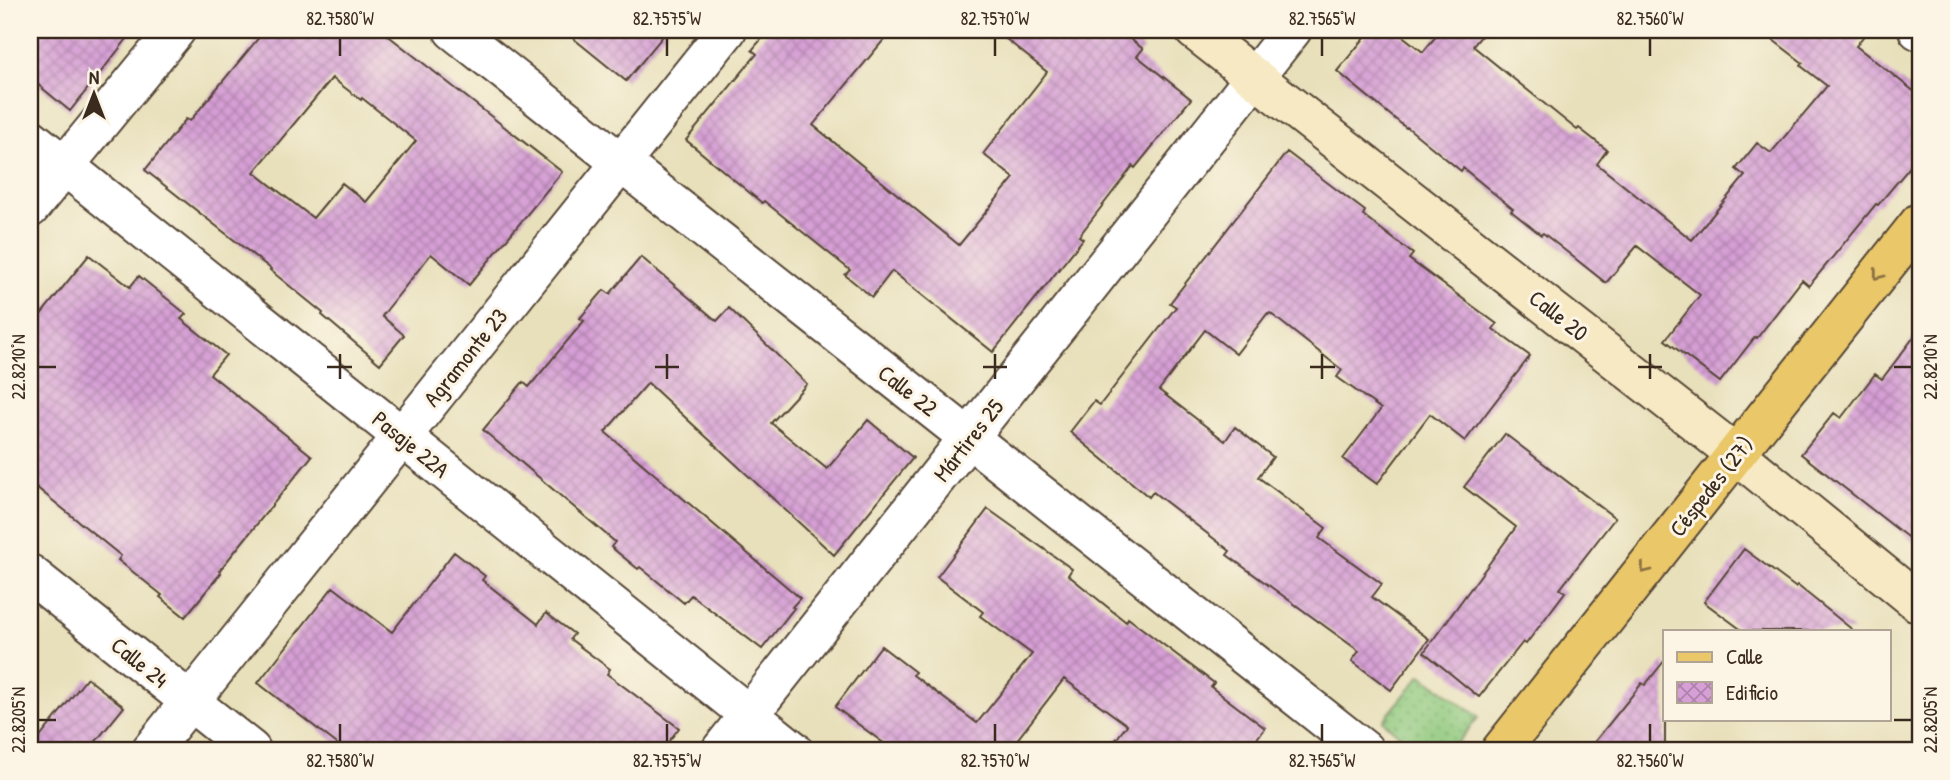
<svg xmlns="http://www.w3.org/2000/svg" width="1950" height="780" viewBox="0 0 1950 780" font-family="'Patrick Hand',sans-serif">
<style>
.grass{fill:url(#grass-dots);stroke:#64794e;stroke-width:2}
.building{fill:url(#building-cross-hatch);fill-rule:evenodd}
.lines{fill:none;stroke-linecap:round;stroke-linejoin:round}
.street-casing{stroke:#554536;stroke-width:42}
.secondary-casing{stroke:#554536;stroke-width:42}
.primary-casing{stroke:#554536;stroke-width:42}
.street{stroke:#fff;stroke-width:38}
.secondary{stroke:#f7e9c3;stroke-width:38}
.primary{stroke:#eac769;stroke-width:38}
.oneway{stroke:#8a7140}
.ticks{fill:none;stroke:#3b2a1e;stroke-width:2.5}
.labels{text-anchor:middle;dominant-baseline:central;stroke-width:6;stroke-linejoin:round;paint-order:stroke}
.street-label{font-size:23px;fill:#3b2a1e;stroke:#fcf5e5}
.neatline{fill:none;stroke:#3b2a1e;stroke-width:2.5}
.ticks-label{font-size:18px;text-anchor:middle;fill:#3b2a1e}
</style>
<defs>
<pattern id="grass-dots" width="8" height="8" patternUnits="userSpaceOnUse" patternTransform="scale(1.75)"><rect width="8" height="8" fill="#8dc87d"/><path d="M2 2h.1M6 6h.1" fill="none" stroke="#74a366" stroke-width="1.8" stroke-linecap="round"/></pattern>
<pattern id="building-cross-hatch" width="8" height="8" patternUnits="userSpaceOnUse" patternTransform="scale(1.75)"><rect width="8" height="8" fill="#d69fd5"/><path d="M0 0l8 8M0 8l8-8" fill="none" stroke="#af82ac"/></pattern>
</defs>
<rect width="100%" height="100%" fill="#fcf5e5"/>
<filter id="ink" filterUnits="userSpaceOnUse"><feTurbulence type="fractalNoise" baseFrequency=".0143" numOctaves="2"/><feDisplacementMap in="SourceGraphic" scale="14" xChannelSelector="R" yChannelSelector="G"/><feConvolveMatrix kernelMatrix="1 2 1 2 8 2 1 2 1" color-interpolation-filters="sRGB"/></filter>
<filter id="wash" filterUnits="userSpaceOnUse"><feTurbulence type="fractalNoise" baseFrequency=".00686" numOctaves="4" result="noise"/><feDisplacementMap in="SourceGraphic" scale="28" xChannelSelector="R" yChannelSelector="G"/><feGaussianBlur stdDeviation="1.57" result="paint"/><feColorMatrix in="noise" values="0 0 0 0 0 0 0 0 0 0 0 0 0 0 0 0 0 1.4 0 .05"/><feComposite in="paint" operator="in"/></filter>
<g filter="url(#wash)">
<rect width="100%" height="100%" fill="#e8e0bb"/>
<path class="grass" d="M1421 675 1479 717 1451 750H1416L1383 721Z"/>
<g id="blocks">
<path class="building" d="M30 30H134L70 111 30 78Z
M265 30H381L562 172 469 285 431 254 382 316 404 335 380 364 322 315 323 313 270 270 271 269 145 170 186 119 190 121ZM332 78 361 100 362 98 416 141 366 202 342 183 313 218 254 172Z
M563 30H668L626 81Z
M769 30H892L813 125 959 245 1014 178 983 154 1047 72 995 30H1119L1143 49 1137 56 1191 99 1135 168 1133 166 1079 236 1083 239 993 352 892 271 872 297 845 275 850 270 764 201 762 203 686 140 757 54 752 50Z
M1371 30H1395L1423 52 1441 30H1486L1473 46 1577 130 1579 128 1607 150 1597 164 1692 240 1745 176 1736 169 1757 143 1771 153 1827 86 1801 66 1803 63 1760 30H1868L1856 46 1920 96V155L1878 205 1876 204 1809 286 1802 280 1757 338 1755 337 1720 382 1665 340 1700 295 1637 246 1606 283 1543 233 1541 235 1511 211 1513 209 1463 168 1461 171 1407 127 1406 128 1337 71Z
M1287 152 1365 211 1363 215 1413 254 1409 259 1497 324 1493 329 1530 356 1465 441 1430 414 1377 484 1343 459 1381 409 1337 377 1342 370 1270 313 1268 315 1267 314 1236 354 1205 330 1159 390 1225 441 1235 427 1273 457 1258 477 1326 528 1319 538 1382 584 1372 597 1429 639 1391 690 1352 661 1359 651 1227 555 1230 551 1153 492 1149 497 1070 432 1094 401 1100 405 1176 307 1170 303Z
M89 255 130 287 139 276 186 314 181 319 226 355 210 374 312 456 219 571 221 573 185 617 160 597 162 595 118 560 121 556 30 482V328Z
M641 257 717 321 729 308 807 384 771 423 827 469 868 420 913 458 834 555 648 383 605 432 800 598 792 607 794 608 762 649 691 595 684 603 640 567 638 569 611 547 615 542 483 430 523 382 529 387 584 321 580 318 604 290 610 294Z
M1920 329V547L1801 454 1834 413 1841 418 1875 374 1882 379Z
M1505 434 1615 518 1560 589 1565 592 1526 644 1523 642 1479 697 1424 652 1516 527 1464 487Z
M988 509 1072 569 1068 575 1126 622 1128 618 1214 683 1211 687 1265 728 1248 750H1108L1127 725 1064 679 1010 749 1012 750H893L835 707 881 646 915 672 913 675 977 723 1032 654 980 616 983 612 937 577Z
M1744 549 1795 587 1797 585 1854 631H1743L1704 602Z
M454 552 485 576 482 580 538 624 546 613 574 634 570 639 610 669 607 674 679 728 662 750H345L258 683 333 587 392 632Z
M1665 660V750H1588L1642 683 1645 685Z
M87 678 124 707 89 750H30Z"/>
</g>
</g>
<g filter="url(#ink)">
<use href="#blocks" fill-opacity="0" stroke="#554536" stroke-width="2"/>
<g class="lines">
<defs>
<path id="street" d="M453 30 1364 750
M1918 30 1920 31
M30 138 793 750
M30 208 176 30
M30 574 251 750
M151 750 727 30
M721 750 1292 30"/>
<path id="secondary" d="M1194 30 1736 454 1920 604"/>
<path id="primary" d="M1501 750 1920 222"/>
</defs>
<use href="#street" class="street-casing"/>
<use href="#secondary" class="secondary-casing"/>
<use href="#primary" class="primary-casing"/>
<use href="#street" class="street"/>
<use href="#secondary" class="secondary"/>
<use href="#primary" class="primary"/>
</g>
<defs><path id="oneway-chevron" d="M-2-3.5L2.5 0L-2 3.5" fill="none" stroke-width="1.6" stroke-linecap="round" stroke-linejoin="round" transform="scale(1.75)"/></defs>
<g class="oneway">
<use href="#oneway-chevron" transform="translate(1878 275) rotate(128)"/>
<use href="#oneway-chevron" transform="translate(1645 569) rotate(128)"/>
</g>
</g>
<path class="ticks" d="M340 38V56M667 38V56M995 38V56M1322 38V56M1650 38V56M340 354V379M667 354V379M995 354V379M1322 354V379M1650 354V379M38 367H56M327 367H352M655 367H679M983 367H1007M1310 367H1335M1638 367H1662M1894 367H1912M38 720H56M1894 720H1912M340 724V742M667 724V742M995 724V742M1322 724V742M1650 724V742"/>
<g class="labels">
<g class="street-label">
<text transform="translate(1559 315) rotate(38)">Calle 20</text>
<text transform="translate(465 357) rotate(-51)">Agramonte 23</text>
<text transform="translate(908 390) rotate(38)">Calle 22</text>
<text transform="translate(968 440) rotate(-52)">Mártires 25</text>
<text transform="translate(411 444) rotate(39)">Pasaje 22A</text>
<text transform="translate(1711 486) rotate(-52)">Céspedes (27)</text>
<text transform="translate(140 662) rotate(39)">Calle 24</text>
</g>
</g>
<rect width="1950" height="780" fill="none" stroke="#fcf5e5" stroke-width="77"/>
<rect x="1663" y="630" width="228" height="91" fill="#fcf5e5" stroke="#afa495" stroke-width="2"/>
<rect x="1677" y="652" width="35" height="10" fill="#eac769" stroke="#afa495" stroke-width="2"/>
<text x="1726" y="664" font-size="21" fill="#3b2a1e">Calle</text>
<rect x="1677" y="682" width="35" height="21" fill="url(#building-cross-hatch)" stroke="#afa495" stroke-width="2"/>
<text x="1726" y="700" font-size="21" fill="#3b2a1e">Edificio</text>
<g transform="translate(94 94)" stroke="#fcf5e5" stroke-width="5" paint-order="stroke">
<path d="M0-5L12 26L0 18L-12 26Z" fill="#3b2a1e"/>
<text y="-10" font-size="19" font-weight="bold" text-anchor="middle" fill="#3b2a1e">N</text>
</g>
<rect x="38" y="38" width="1874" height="704" class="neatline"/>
<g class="ticks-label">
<text x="340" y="25">82.7580°W</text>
<text x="667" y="25">82.7575°W</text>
<text x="995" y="25">82.7570°W</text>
<text x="1322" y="25">82.7565°W</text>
<text x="1650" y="25">82.7560°W</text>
<text transform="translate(19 367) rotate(-90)" y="6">22.8210°N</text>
<text transform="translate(1931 367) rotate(-90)" y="6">22.8210°N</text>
<text transform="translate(19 720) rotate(-90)" y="6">22.8205°N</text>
<text transform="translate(1931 720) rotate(-90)" y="6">22.8205°N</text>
<text x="340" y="767">82.7580°W</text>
<text x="667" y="767">82.7575°W</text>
<text x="995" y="767">82.7570°W</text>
<text x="1322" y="767">82.7565°W</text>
<text x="1650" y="767">82.7560°W</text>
</g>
</svg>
